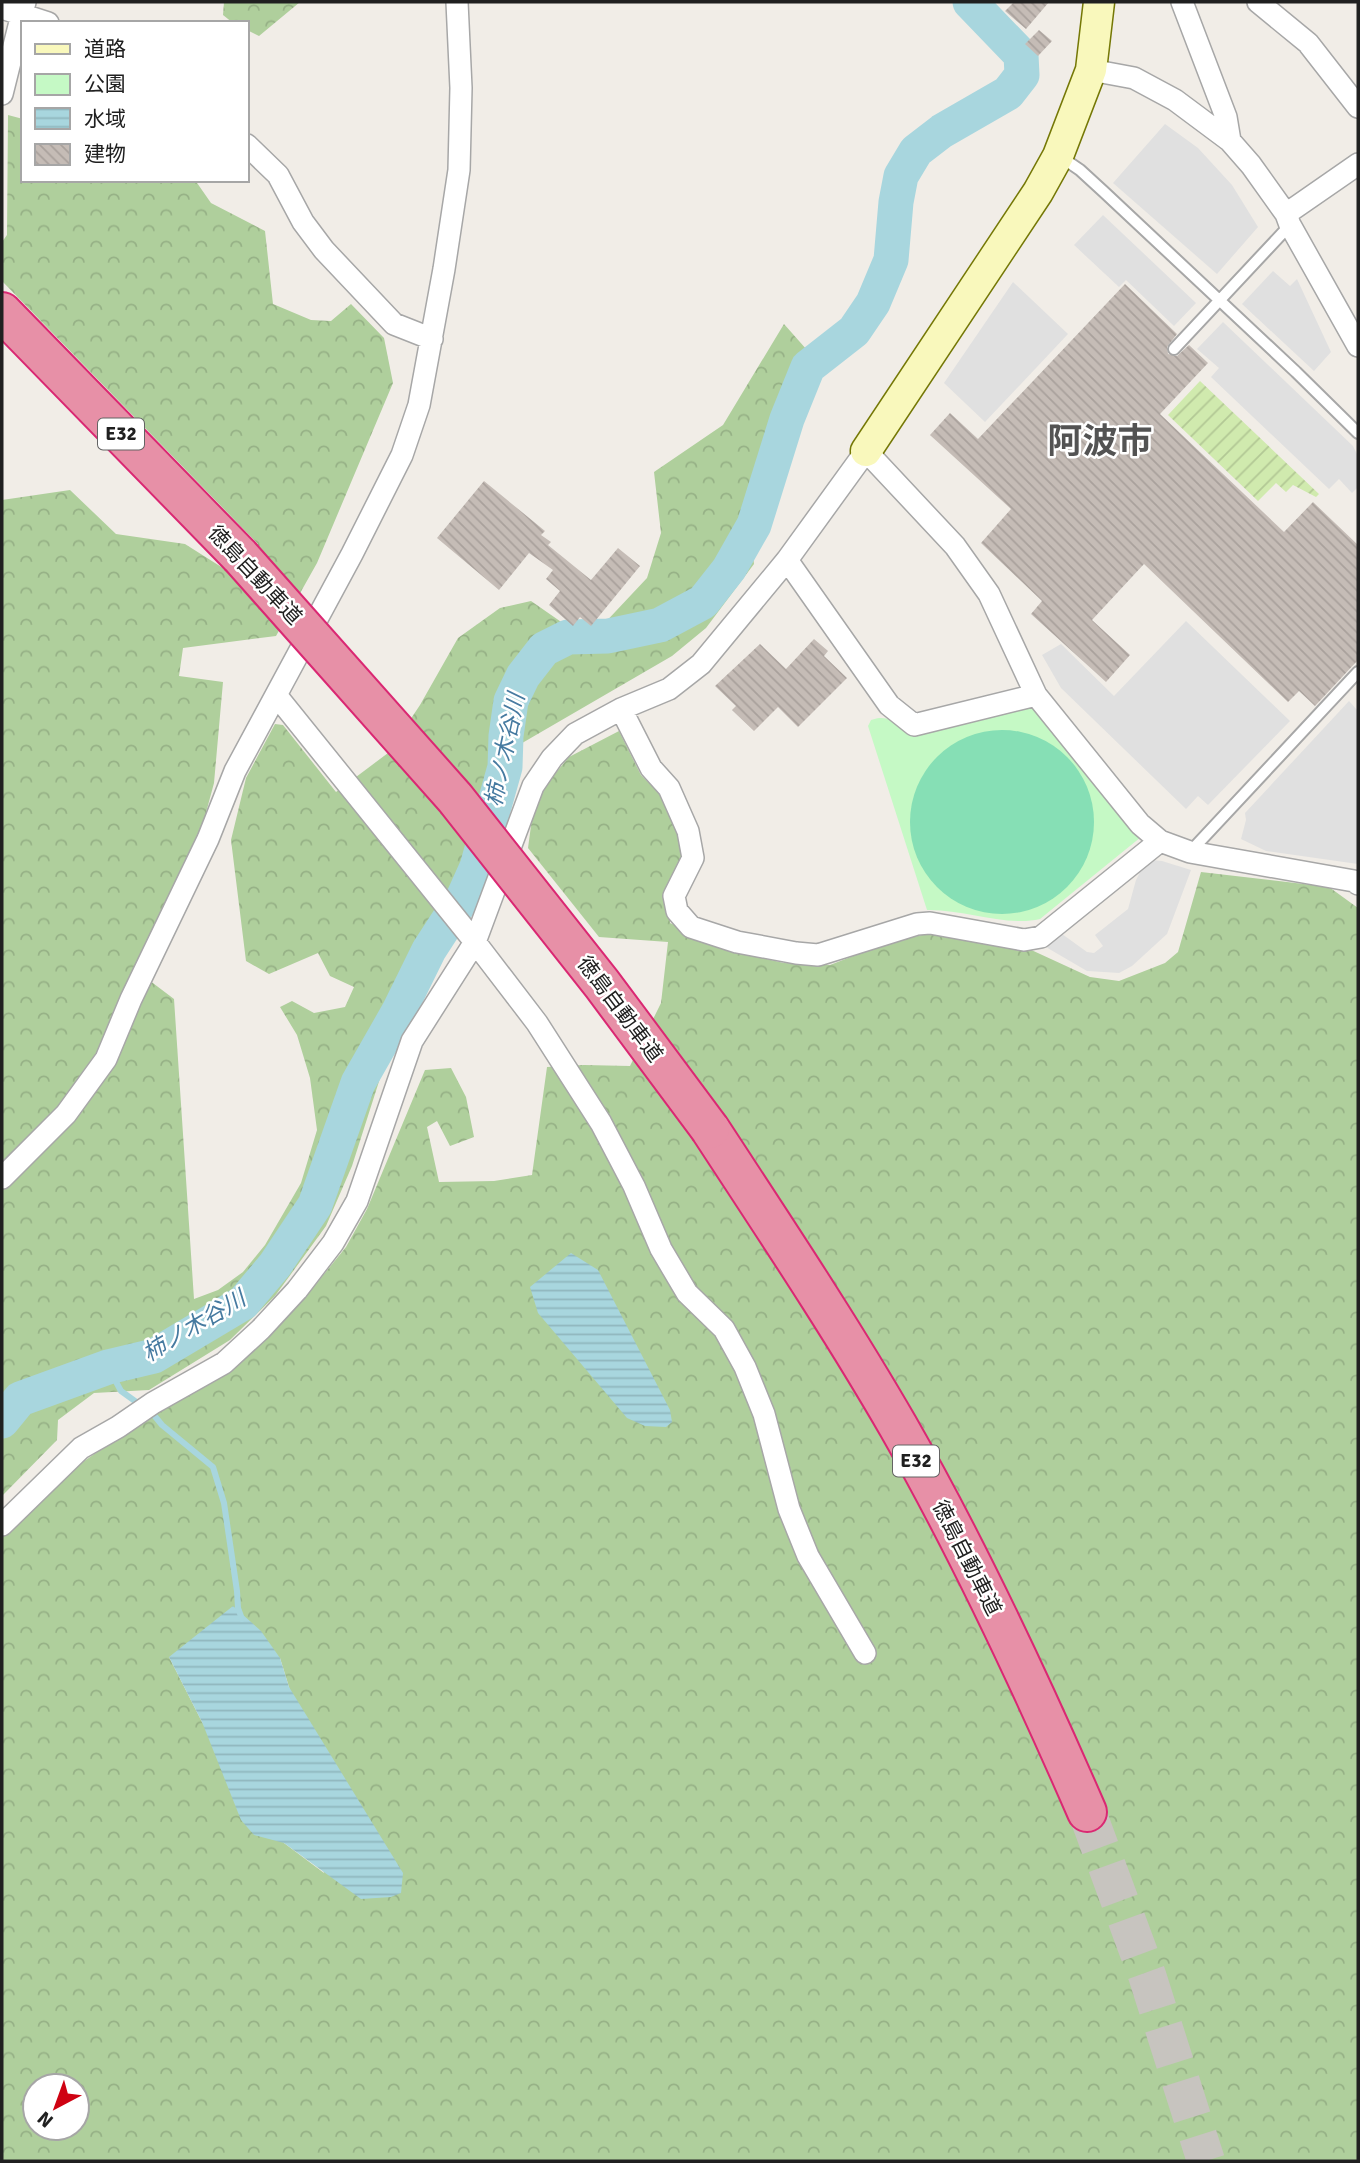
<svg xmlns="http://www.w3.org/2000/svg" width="1360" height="2163" viewBox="0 0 1360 2163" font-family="Signika,'Noto Sans JP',sans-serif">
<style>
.forest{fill:url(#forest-crowns);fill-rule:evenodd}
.park{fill:#c5f9c5}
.garden{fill:url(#garden-furrows)}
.pitch{fill:#86dfb5}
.parking{fill:#e0e0e0}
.water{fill:url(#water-rules)}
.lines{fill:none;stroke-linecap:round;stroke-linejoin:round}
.stream{stroke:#a8d6de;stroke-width:6}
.river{stroke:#a8d6de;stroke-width:35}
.building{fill:url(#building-back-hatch)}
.highway-tunnel{stroke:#c7c4bf;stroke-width:38;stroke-dasharray:38 19;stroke-linecap:butt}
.lane-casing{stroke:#a7a7a7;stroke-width:14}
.street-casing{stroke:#a7a7a7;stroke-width:24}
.secondary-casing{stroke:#757806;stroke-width:33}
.highway-casing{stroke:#da2873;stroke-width:42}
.lane{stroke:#fff;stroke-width:10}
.street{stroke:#fff;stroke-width:21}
.secondary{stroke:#f9f8bc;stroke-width:30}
.highway{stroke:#e790a7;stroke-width:38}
.highway-bridge-casing{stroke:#da2873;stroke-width:42;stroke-linecap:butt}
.highway-bridge{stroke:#e790a7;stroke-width:38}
.labels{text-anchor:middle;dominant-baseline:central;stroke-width:5;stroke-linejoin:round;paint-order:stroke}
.shield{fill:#fff;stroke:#636363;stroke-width:2}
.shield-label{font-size:19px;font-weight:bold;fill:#202020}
.street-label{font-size:21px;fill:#202020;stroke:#fff}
.water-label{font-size:23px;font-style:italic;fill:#467aa0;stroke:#fff}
.town-label{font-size:35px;font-weight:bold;fill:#535353;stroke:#fff}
</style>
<defs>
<pattern id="forest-crowns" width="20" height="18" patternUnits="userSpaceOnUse" patternTransform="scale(1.75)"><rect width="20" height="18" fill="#afcf9c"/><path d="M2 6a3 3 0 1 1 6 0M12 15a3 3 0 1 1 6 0" fill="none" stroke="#96b186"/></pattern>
<pattern id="garden-furrows" width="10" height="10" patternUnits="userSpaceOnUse" patternTransform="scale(1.75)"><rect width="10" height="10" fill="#d0eaae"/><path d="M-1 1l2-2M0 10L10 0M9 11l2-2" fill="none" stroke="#b2c895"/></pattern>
<pattern id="water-rules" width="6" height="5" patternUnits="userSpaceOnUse" patternTransform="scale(1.75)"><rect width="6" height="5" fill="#a8d6de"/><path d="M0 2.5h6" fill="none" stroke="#90b7be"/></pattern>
<pattern id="building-back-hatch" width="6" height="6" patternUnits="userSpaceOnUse" patternTransform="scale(1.75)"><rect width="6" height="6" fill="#c5bcb6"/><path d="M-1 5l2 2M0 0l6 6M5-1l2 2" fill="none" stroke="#a9a19c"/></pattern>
</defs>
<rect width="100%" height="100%" fill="#f1ede7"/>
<path class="forest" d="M224 2H300L259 36 247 30V23H233L223 15Z
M8 115 23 119V180H195L211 203 265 231 273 304 311 320 331 321 351 304 384 338 393 383 317 563 276 636 183 648 179 676 223 682 214 783 196 850 137 971 174 999 194 1299 218 1290 243 1272 265 1245 301 1183 317 1130 310 1078 297 1035 280 1007 292 1001 314 1013 345 1007 354 987 330 976 318 953 269 974 246 961 231 840 246 778 275 724 283 725 336 792 388 753 420 705 458 638 500 608 531 601 567 626 582 631 600 628 647 578 661 533 654 472 723 425 784 324 807 350 748 514 754 564 706 628 672 656 493 760 470 864 408 972 382 1072 352 1166 326 1226 275 1296 230 1340 149 1390 94 1393 58 1420 57 1440 2 1496V500L70 490 116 534 185 544 234 575 258 544 2 281V242L7 235Z
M619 731 641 775 658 792 679 827 682 858 667 892 670 923 732 951 784 963 830 965 884 944 926 934 1027 948 1090 977 1119 981 1165 963 1178 952 1201 872 1329 887 1358 908V2161H2V1538L80 1464 130 1429 240 1361 303 1300 346 1247 367 1209 425 1070 451 1068 466 1097 474 1137 450 1146 437 1121 427 1127 439 1182 494 1181 532 1175 547 1067 584 1065 630 1066 661 1003 668 942 599 937 528 848 533 811 547 783 569 757ZM169 1657 280 1658 289 1687 324 1873 284 1843 202 1722ZM35 2086H77V2128H35Z"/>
<path class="park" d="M1025 704 1034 709 1141 837 1040 919C1007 927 963 909 927 910L868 726 871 720C889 713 901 725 915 736L1015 705Z"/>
<path class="garden" d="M1200 381 1319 494 1316 497 1293 485 1286 492 1276 483 1258 501 1168 415Z"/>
<path class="pitch" d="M910 822a92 92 0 1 1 184 0a92 92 0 1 1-184 0Z"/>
<path class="parking" d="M1165 124 1198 148 1232 185 1258 227 1217 274 1113 183Z
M1103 215 1196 303 1174 326 1126 280 1119 287 1074 245Z
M1273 271 1290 286 1297 279 1331 352 1314 371 1242 304Z
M1013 282 1068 334 985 422 944 383Z
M1223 322 1353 446 1358 456V487L1352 493 1339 479 1329 489 1211 377 1219 368 1197 349Z
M1186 621 1290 721 1208 805 1198 796 1186 809 1061 688 1042 655 1061 644 1114 696Z
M1349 701 1358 711V864L1266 851 1241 839 1246 820 1245 813Z
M1151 860 1162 861 1191 870 1167 934 1132 966 1119 973 1087 971 1039 943 1061 925 1062 934 1087 952 1094 953 1103 946 1095 935 1128 909 1136 880 1143 866Z"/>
<path class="water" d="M571 1253 598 1270 670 1410 672 1422 666 1427 645 1426 627 1418 538 1313 530 1287Z
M233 1606 261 1631 280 1658 289 1687 403 1873 401 1893 391 1897 361 1899 284 1843 254 1835 241 1820 202 1722 169 1657Z"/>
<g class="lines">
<path class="stream" d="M108 1367 121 1391 153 1414 162 1425 213 1467 224 1503 237 1591 238 1608 242 1619"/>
<path class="river" d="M2 1421 20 1399 108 1367 154 1356 243 1303 275 1265 315 1205 358 1083 399 1011 429 950 464 896 477 867 505 767 506 736 511 701 523 676 544 649 568 637 608 636 660 625 703 602 729 569 754 525 787 419 808 367 854 331 873 303 891 260 896 202 901 176 916 151 942 131 1008 93 1022 75 1021 55 970 2"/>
</g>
<path class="building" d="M1014 2H1049L1026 29 1005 11Z
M1039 30 1052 41 1038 56 1025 44Z
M1125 284 1177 334 1167 347 1168 354 1177 356 1189 345 1208 363 1160 414 1284 532 1313 502 1358 545V660L1315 706 1299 691 1288 702 1144 564 1092 620 1130 655 1106 682 1031 614 1042 601 981 543 1011 509 930 435 950 413 978 439Z
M484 481 545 531 541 535 551 542 548 545 591 580 618 548 640 566 591 626 580 617 573 626 549 605 560 591 546 579 553 570 529 553 499 590 437 538Z
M814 639 828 651 824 656 847 678 798 727 778 707 754 731 732 710 736 706 715 686 760 644 786 669Z"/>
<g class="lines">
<path class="highway-tunnel" d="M1087 1812 1147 1975 1206 2161"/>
<defs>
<path id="lane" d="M1061 157 1080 170 1104 192 1296 372 1358 433
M1174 349 1290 225
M1190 852 1358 672"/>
<path id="street" d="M1182 2 1226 117 1230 141
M1258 2 1308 43 1358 107
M2 8 48 23
M1091 70 1134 78 1175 100 1230 141 1251 165 1286 214 1290 225 1358 346
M2 94 25 2
M247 145 278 175 303 222 324 250 394 324 432 339
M1286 214 1358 164
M787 560 889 705 914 725 1036 695
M276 695 475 942 537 1023 601 1123 634 1186 661 1249 687 1293 724 1329 745 1367 764 1414 789 1509 808 1556 865 1653
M621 709 651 768 669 788 688 831 693 858 674 896 677 911 691 927 737 942 796 953 818 955 917 924 930 923 1024 940 1041 937 1160 841
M2 1178 66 1114 106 1059 131 999 208 839 235 771 352 554 402 455 419 405 444 269 459 170 461 88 457 2
M2 1525 81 1448 118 1427 153 1403 224 1363 261 1329 297 1290 333 1243 357 1201 412 1041 475 942 533 786 552 758 575 734 621 709 669 689 701 664 787 560 866 451 955 546 989 594 1036 695 1140 824 1160 841 1190 852 1354 881 1358 884"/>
<path id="secondary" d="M866 451 1038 192 1058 156 1091 70 1099 2"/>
<path id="highway" d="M2 312 240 556
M710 1129C774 1227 839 1324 898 1426 969 1550 1030 1681 1087 1812"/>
</defs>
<use href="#lane" class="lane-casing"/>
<use href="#street" class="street-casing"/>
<use href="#secondary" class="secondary-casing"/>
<use href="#highway" class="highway-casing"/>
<use href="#lane" class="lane"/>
<use href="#street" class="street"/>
<use href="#secondary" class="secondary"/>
<use href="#highway" class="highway"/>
<defs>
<path id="highway-bridge" d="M240 556 455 798 602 984 710 1129"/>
</defs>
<use href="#highway-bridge" class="highway-bridge-casing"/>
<use href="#highway-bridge" class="highway-bridge"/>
</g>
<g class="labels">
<g class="shield">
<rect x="98" y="418.5" width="46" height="31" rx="5"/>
<rect x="893" y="1445.5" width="46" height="31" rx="5"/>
</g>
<g class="shield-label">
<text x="121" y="434">E32</text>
<text x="916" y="1461">E32</text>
</g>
<g class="street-label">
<text transform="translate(255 575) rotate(47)">徳島自動車道</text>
<text transform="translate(620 1009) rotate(53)">徳島自動車道</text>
<text transform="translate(967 1558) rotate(63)">徳島自動車道</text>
</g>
<g class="water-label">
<text transform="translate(505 750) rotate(-78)">柿ノ木谷川</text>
<text transform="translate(194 1326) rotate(-31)">柿ノ木谷川</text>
</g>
<g class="town-label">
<text x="1100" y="441">阿波市</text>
</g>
</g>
<rect width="1360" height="2163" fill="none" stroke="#202020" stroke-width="7"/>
<rect x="21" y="21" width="228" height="161" fill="#ffffff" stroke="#a6a6a6" stroke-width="2"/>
<rect x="35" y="44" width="35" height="10" fill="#f9f8bc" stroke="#a6a6a6" stroke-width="2"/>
<text x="84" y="56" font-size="21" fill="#202020">道路</text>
<rect x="35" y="74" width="35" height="21" fill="#c5f9c5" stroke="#a6a6a6" stroke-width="2"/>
<text x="84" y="91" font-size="21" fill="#202020">公園</text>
<rect x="35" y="108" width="35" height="21" fill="url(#water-rules)" stroke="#a6a6a6" stroke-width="2"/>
<text x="84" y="126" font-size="21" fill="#202020">水域</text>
<rect x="35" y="144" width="35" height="21" fill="url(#building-back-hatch)" stroke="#a6a6a6" stroke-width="2"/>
<text x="84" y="161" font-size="21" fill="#202020">建物</text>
<g transform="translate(56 2107) rotate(221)"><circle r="33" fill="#ffffff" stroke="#a6a6a6" stroke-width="2"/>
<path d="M0-5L12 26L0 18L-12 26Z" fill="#cf0212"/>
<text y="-10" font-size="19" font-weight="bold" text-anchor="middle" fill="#202020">N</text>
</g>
</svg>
